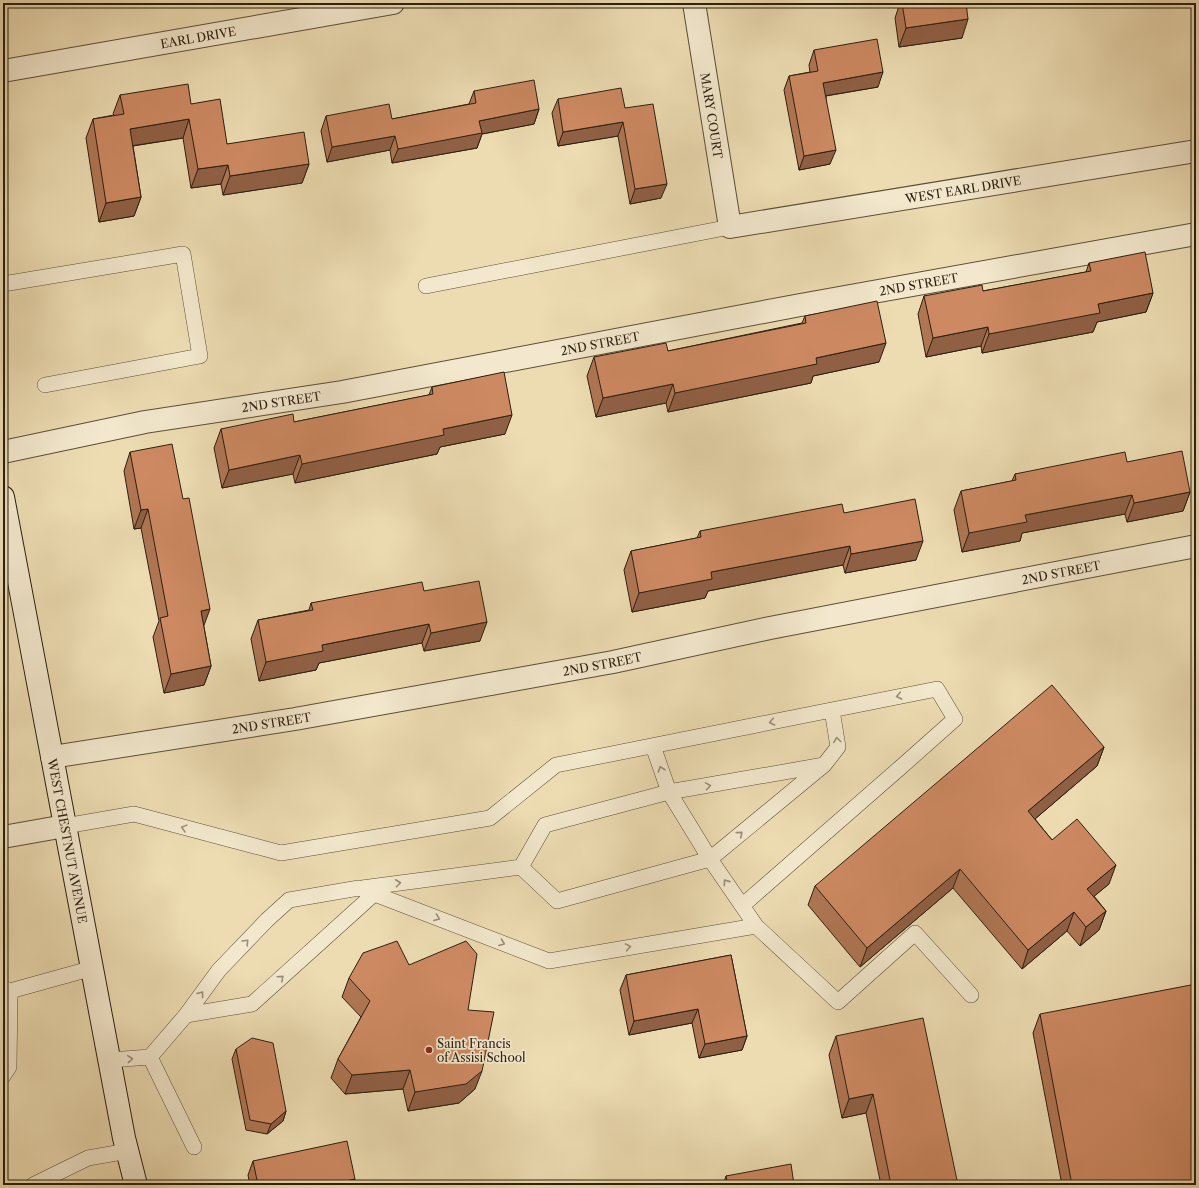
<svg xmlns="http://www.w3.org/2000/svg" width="1199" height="1188" viewBox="0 0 1199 1188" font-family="'Libre Caslon Text',serif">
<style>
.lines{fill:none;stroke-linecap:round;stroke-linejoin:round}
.lane-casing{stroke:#5c4e38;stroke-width:16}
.street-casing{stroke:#5c4e38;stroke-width:24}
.secondary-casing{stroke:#2b1f10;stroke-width:24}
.lane{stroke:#f3e8cd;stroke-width:15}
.street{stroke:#f3e8cd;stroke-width:22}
.secondary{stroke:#f3e8cd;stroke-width:22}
.wall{fill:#b07654;stroke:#2b1f10}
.shaded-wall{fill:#906045;stroke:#2b1f10}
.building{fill:#cd8962;stroke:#2b1f10}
.oneway{stroke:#998e78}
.poi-dot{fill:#8f2418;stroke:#f3e8cd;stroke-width:1.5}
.labels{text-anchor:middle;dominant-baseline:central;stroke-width:3.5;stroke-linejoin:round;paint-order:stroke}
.street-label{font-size:12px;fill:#2b1f10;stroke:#f3e8cd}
.poi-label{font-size:12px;fill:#2b1f10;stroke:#f3e8cd;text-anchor:start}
</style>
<rect width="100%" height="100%" fill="#eddcb2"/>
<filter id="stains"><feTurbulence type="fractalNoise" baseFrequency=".005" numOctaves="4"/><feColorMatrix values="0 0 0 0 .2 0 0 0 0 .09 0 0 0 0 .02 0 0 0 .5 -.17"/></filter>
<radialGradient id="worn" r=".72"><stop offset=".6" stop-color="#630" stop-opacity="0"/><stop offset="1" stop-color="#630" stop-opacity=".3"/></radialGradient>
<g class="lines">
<defs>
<path id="lane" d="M3 284 183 254 200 356 45 385
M426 286 730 227
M653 746 669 792 710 859 756 926 838 1002 915 933 971 995
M824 765 669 792 545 825 521 867 557 901 710 859 824 765 838 747 832 710
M65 826 134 814 281 853 490 818 556 765 937 689 955 719 901 767 743 905
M362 888 521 867
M3 988 10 991 9 1067 3 1076
M10 991 93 968
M186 1015 252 1004 374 894
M150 1057 194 1147
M110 1060 150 1057 186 1015 219 970 267 920 289 900 359 888 549 961 756 926
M33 1185 88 1158 128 1151"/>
<g id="street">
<path id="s1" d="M694 3 730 227 1196 151"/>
<path id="s2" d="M3 71 393 3"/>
<path id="s3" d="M3 452 145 422 342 392 795 306 1196 234"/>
<path id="s4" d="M52 757 295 719 613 662 770 628 1196 546"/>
<path d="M3 837 65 826"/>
</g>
<g id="secondary">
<path id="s5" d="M3 497 124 1138 136 1185"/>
</g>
</defs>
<use href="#lane" class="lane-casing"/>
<use href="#street" class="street-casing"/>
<use href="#secondary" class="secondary-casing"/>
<use href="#lane" class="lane"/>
<use href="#street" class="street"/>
<use href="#secondary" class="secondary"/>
</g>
<path class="wall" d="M900 3H972L970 6 967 7 962 38 899 47 895 18Z
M814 50 878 87 826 96 830 164 799 170 784 90 789 76 810 72 809 65Z
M474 91 539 109 534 124 482 134 477 148 392 163 390 150 327 162 321 131 326 116 392 119 469 104Z
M120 95 191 104 227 144 309 164 302 183 223 195 221 184 191 188 183 138 133 146 141 197 134 216 99 222 86 138 93 119 114 115 113 114Z
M558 99 625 108 661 198 630 204 618 136 558 146 552 113Z
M1196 262V286L1193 270Z
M1089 263 1153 293 1146 312 1097 322 1093 332 982 353 981 346 926 357 918 314 924 296 983 291 1086 272Z
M805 316 879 362 813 376 811 383 668 412 666 403 596 417 587 376 594 357 668 351 802 323Z
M1196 321V342L1193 328Z
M432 387 505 434 440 447 437 454 295 483 293 474 222 488 214 448 221 429 294 422 429 395Z
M130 452 204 627 211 666 204 685 164 693 153 637 159 621 141 528 134 529 124 471Z
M1127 462 1190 492 1183 511 1127 522 1125 514 1022 533 1020 541 962 552 954 510 961 491 1012 481 1015 474Z
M844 513 916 560 845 573 843 565 708 591 705 598 632 612 624 570 631 551 697 538 700 531Z
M424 591 480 641 424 651 422 643 319 663 316 670 259 681 251 639 258 620 309 610 311 603Z
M1104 747 1097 766 1035 819 1052 840 1109 884 1094 896 1106 911 1099 930 1080 946 1067 931 1022 969 953 888 860 967 808 905 815 886Z
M731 955 747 1036 742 1050 699 1058 692 1023 629 1035 620 990 626 975Z
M409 965 468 1010 475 1089 459 1103 408 1111 403 1089 345 1094 331 1078 338 1059 361 1017 342 997 349 978Z
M1040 1014 1196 1185H1062L1033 1033Z
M836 1036 958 1185H881L866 1113 842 1118 829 1055Z
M236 1049 286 1111 283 1121 267 1134 246 1130 232 1059Z
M253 1161 353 1185H250L248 1175Z
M726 1176 794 1185H723Z"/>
<path class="shaded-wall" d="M959 3H972L970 6 957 8Z
M968 19 962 38 899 47 906 28Z
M883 72 878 87 818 97 823 83Z
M539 109 534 124 482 134 477 148 392 163 398 149 479 121Z
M189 119 183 138 124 147 130 129Z
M623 122 618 136 558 146 563 132Z
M395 136 390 150 327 162 332 147Z
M836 150 830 164 799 170 804 156Z
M309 164 302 183 223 195 230 176Z
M228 165 221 184 191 188 198 169Z
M667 184 661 198 630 204 635 189Z
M141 197 134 216 99 222 106 203Z
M1153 293 1146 312 1097 322 1093 332 982 353 989 334 1098 304Z
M988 327 981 346 926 357 933 338Z
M886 343 879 362 813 376 811 383 668 412 675 393 816 358Z
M673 384 666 403 596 417 603 398Z
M512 415 505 434 440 447 437 454 295 483 302 464 443 429Z
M300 455 293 474 222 488 229 470Z
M1190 492 1183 511 1127 522 1134 503Z
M1132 495 1125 514 1022 533 1020 541 962 552 969 533 1025 515Z
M148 509 141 528 134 529 141 510Z
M923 541 916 560 845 573 851 554Z
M850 546 843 565 708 591 705 598 632 612 639 593 711 572Z
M210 609 203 628 201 611Z
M487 622 480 641 424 651 431 633Z
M429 624 422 643 319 663 316 670 259 681 266 662 322 645Z
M211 666 204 685 164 693 171 674Z
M1104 747 1097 766 1022 830 1028 811Z
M1116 865 1109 884 1080 908 1087 889Z
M960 869 953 888 860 967 867 948Z
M1106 911 1099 930 1080 946 1086 927Z
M1074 912 1067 931 1022 969 1028 950Z
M698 1009 692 1023 629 1035 634 1021Z
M747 1036 742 1050 699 1058 705 1044Z
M410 1070 403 1089 345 1094 352 1075Z
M482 1071 475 1089 459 1103 408 1111 415 1092Z
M873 1094 866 1113 842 1118 849 1099Z
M286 1111 283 1121 267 1134 271 1124Z
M355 1179 353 1185H327Z"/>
<path class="building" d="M902 3H966L968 19 906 28Z
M877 39 883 72 823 83 836 150 804 156 789 76 818 71 814 50Z
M534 80 539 109 479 121 482 133 398 149 395 136 332 147 326 116 389 104 392 119 476 103 474 91Z
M188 84 191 104 220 99 227 144 304 132 309 164 230 176 228 165 198 169 189 119 130 129 141 197 106 203 93 119 124 114 120 95Z
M621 88 625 108 653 104 667 184 635 189 623 122 563 132 558 99Z
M1145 252 1153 293 1098 304 1100 313 989 334 988 327 933 338 924 296 982 285 983 291 1091 271 1089 263Z
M877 301 886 343 816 358 817 364 675 393 673 384 603 398 594 357 666 343 668 351 806 323 805 316Z
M504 372 512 415 443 429 444 435 302 464 300 455 229 470 221 429 293 414 294 422 433 394 432 387Z
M172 444 183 499 189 498 210 609 201 611 211 666 171 674 160 618 168 616 148 509 141 510 130 452Z
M1182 451 1190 492 1134 503 1132 495 1025 515 1027 522 969 533 961 491 1016 480 1015 474 1125 452 1127 462Z
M915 499 923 541 851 554 850 546 711 572 712 579 639 593 631 551 701 537 700 531 842 504 844 513Z
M479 581 487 622 431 633 429 624 322 645 323 651 266 662 258 620 313 610 311 603 422 582 424 591Z
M1052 685 1104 747 1028 811 1052 840 1077 819 1116 865 1087 889 1106 911 1086 927 1074 912 1028 950 960 869 867 948 815 886Z
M397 941 409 965 466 941 477 954 468 1010 494 1012 482 1071 466 1084 415 1092 410 1070 352 1075 338 1059 370 1001 349 978 363 953Z
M731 955 747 1036 705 1044 698 1009 634 1021 626 975Z
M1196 984V1185H1072L1040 1014Z
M923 1018 958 1185H891L873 1094 849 1099 836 1036Z
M252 1038 273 1043 286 1111 271 1124 250 1120 236 1049Z
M347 1141 355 1179 327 1185H258L253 1161Z
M791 1164 794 1185H728L726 1176Z"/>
<defs><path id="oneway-chevron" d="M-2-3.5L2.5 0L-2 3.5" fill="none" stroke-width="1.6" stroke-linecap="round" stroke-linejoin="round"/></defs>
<g class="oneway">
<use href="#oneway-chevron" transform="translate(899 696) rotate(169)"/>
<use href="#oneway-chevron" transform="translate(772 722) rotate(169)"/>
<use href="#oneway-chevron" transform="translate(837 740) rotate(-98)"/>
<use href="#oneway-chevron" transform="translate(661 769) rotate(-109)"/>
<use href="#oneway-chevron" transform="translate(708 786) rotate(-10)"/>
<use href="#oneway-chevron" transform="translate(184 828) rotate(-165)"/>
<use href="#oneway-chevron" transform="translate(740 834) rotate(-40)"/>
<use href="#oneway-chevron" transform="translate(726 882) rotate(-125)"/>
<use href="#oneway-chevron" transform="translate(398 883) rotate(-7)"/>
<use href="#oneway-chevron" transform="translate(437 918) rotate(21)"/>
<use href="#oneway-chevron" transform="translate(246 942) rotate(-46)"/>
<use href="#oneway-chevron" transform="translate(502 943) rotate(21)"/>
<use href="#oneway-chevron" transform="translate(628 947) rotate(-10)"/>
<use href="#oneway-chevron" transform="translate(281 978) rotate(-42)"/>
<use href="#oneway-chevron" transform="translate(201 994) rotate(-53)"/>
<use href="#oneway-chevron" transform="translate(130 1059) rotate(-5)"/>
</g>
<circle class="poi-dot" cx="429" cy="1050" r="4"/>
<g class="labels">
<g class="street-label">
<text stroke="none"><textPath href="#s2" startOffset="198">EARL DRIVE</textPath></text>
<text stroke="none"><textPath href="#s1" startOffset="114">MARY COURT</textPath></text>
<text stroke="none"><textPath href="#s1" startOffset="463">WEST EARL DRIVE</textPath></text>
<text stroke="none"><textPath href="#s3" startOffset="931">2ND STREET</textPath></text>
<text stroke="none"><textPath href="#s3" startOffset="607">2ND STREET</textPath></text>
<text stroke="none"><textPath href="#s3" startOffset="283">2ND STREET</textPath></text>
<text stroke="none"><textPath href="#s4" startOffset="1026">2ND STREET</textPath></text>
<text stroke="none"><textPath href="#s4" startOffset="558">2ND STREET</textPath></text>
<text stroke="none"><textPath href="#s4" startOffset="222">2ND STREET</textPath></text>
<text stroke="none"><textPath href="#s5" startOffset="350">WEST CHESTNUT AVENUE</textPath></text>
</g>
<g class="poi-label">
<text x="437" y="1043">Saint Francis<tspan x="437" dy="14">of Assisi School</tspan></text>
</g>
</g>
<rect width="1199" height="1188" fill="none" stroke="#eddcb2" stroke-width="16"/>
<rect x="4" y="4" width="1191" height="1180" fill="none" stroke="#2b1f10" stroke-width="2"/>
<rect x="8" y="8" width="1183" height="1172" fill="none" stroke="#2b1f10"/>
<rect width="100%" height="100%" filter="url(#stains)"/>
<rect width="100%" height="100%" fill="url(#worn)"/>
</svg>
